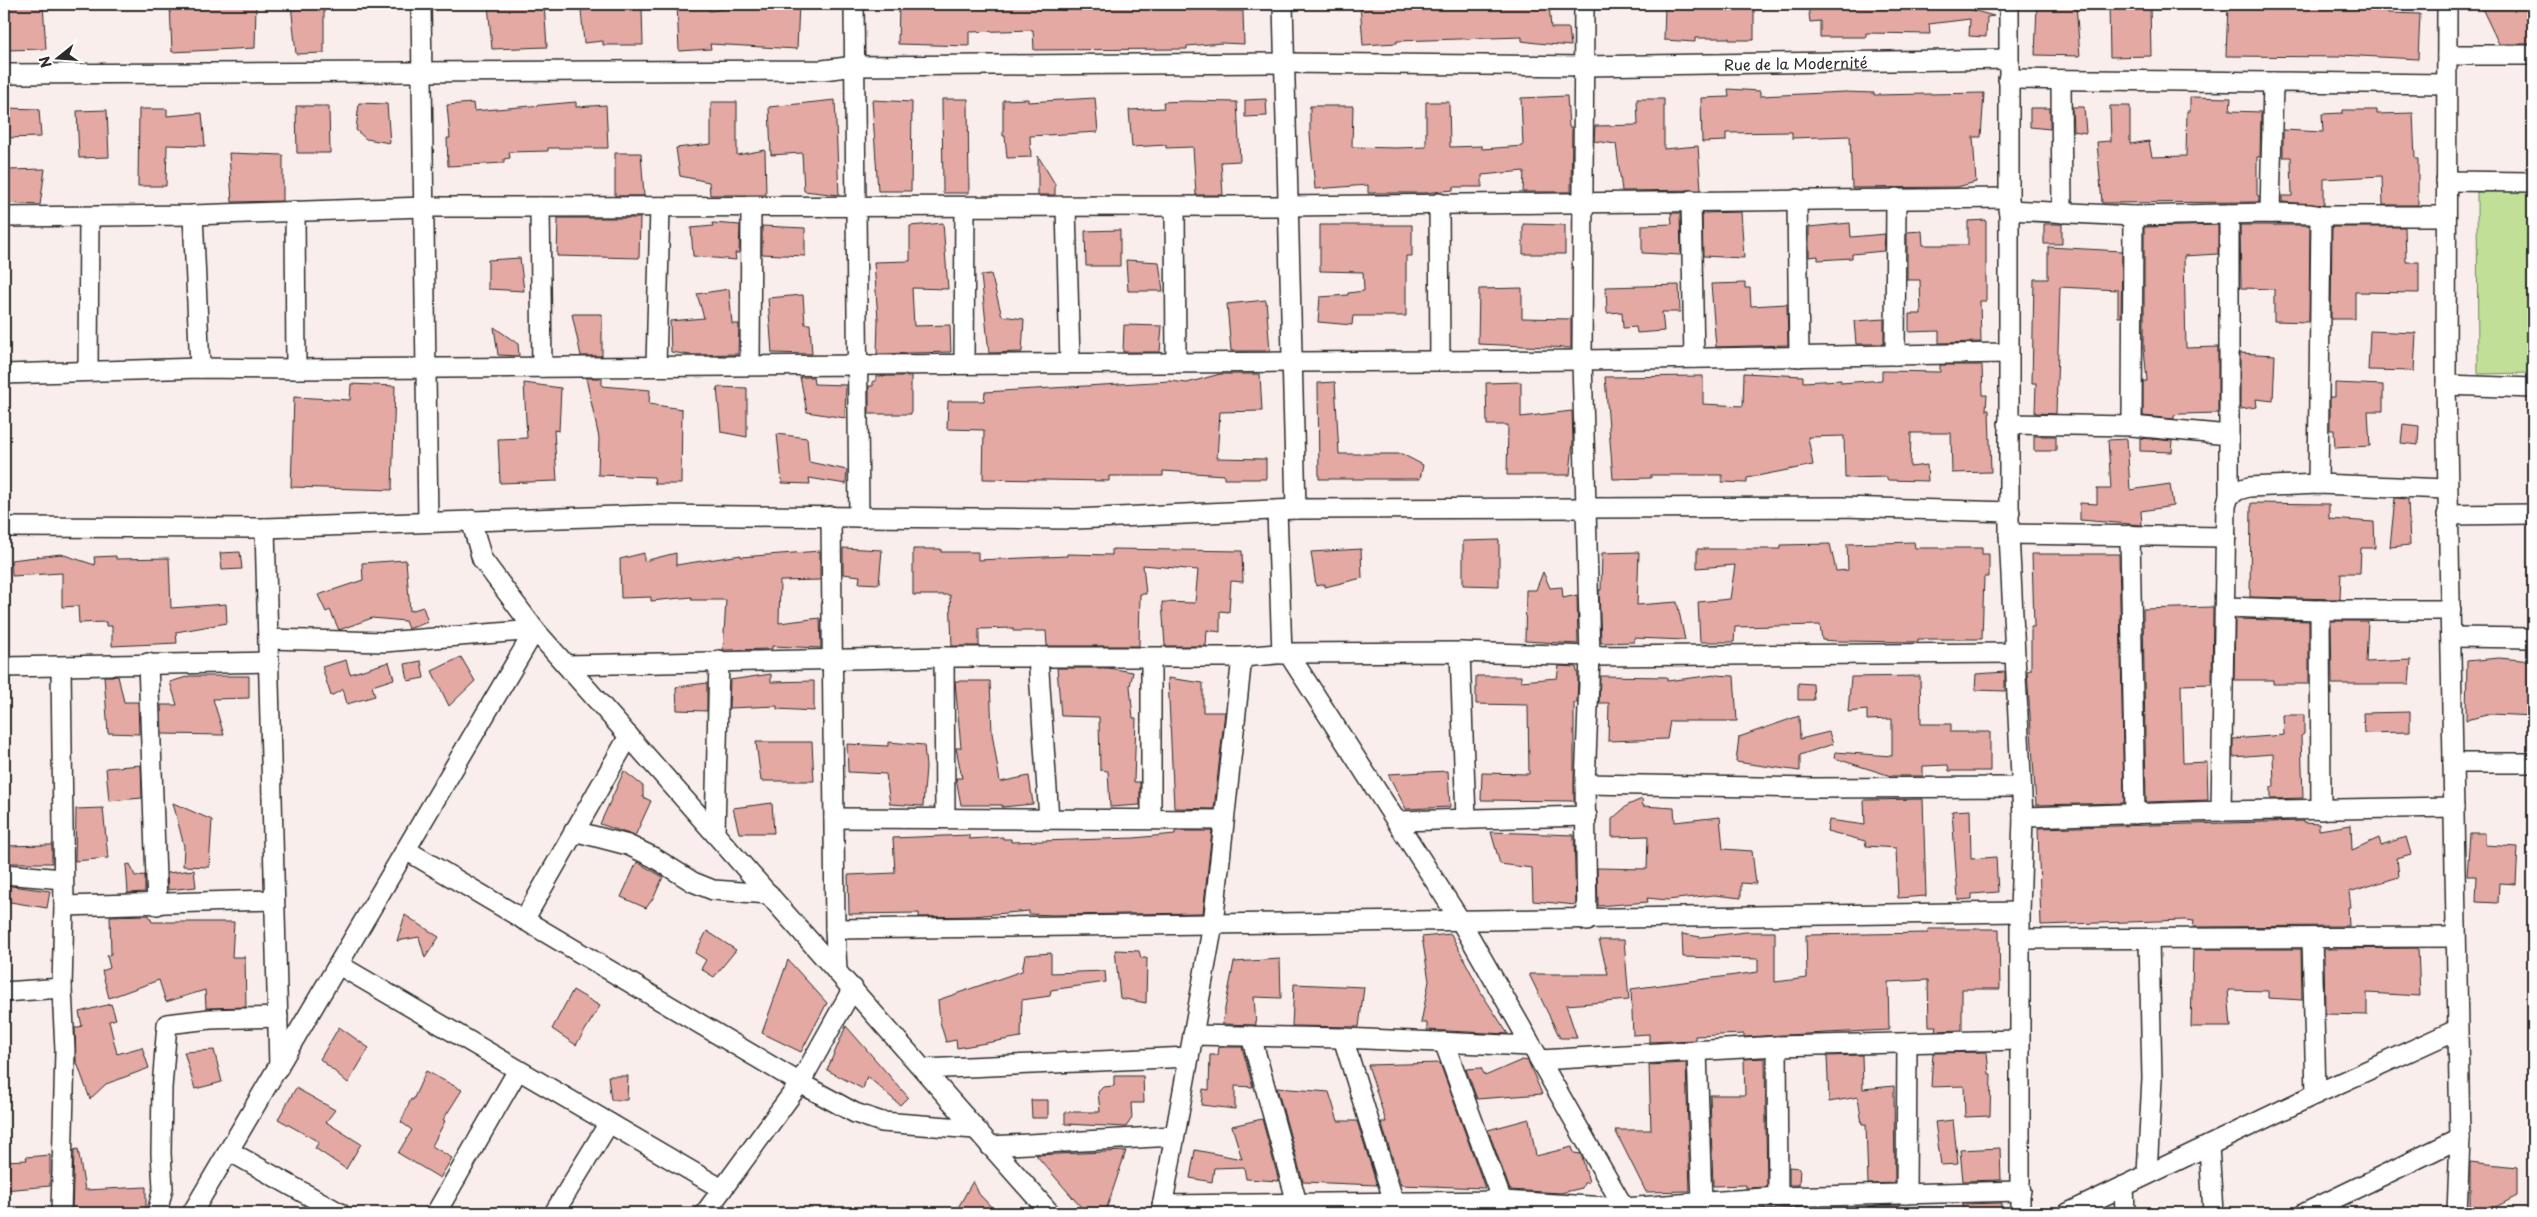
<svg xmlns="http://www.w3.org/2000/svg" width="2537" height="1217" viewBox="0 0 2537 1217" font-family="'Playpen Sans',sans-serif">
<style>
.green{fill:#c1df97;stroke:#768561}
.building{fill:#e3a9a2;stroke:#2b2b2b}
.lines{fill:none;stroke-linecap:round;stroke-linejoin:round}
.street-casing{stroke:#2b2b2b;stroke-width:22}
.street{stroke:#fff;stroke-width:19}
.labels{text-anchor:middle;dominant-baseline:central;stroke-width:4;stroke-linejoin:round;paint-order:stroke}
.street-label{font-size:15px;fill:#2b2b2b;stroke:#fff}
</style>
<rect width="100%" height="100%" fill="#f9eeec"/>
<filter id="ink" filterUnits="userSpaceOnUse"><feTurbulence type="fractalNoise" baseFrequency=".02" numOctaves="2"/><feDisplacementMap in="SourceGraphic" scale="10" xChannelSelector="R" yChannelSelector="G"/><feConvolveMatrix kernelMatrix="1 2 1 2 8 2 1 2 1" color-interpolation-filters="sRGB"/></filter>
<g filter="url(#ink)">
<path class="green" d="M2533 191V373L2478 374 2477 192Z"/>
<path class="building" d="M4 4H43L46 49 4 50Z
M170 4H201V6L256 4 255 48 172 52Z
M291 4H324V53L296 54Z
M488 4H544L547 47 492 49Z
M596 4H628L629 8H642L643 45H603V41L584 43 581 10 595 9Z
M677 4H708L709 11 744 6V4H799L797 49 710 44 711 49 679 51Z
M899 4H969V7L998 4H1089V8L1126 6V4H1216L1217 11H1243L1244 44 1222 43 1187 46V49L1034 50 1033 30 969 32V46L898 44Z
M1360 4H1549L1551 28H1569L1571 46 1537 43 1522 41V37L1397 41V43L1363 45Z
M1665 4H1754V40H1729V38H1695V42L1664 40Z
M1808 4H1950L1994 16 1987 17 1986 37 1969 36 1970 19 1929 24 1930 34 1866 33V37H1820V21L1810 22Z
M2037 4H2076L2080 56 2035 55Z
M2109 4H2150L2151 56 2110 57Z
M2228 4H2388V13L2420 14 2418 59 2340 55V57L2226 56Z
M2480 4H2533V44H2499Z
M1728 89 1760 91V96L1845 92 1874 93V95L1984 93 1981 137H1973L1976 182 1957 187 1852 188 1850 136 1792 138V132L1726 133V141L1702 142 1701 98 1729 97Z
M1567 96 1569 127H1572L1571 192H1523L1524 171 1482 175V187H1453V190L1424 193H1368V185L1315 189 1310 134V106H1353L1352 147 1396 148 1426 147V102H1449L1450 147 1482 146V149L1523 146 1521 98Z
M2190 97 2231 98 2230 111 2261 112 2260 157H2257V195L2259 196V202L2102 203 2097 142 2111 141 2110 106H2130V144L2149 141 2152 157 2186 156 2187 111H2190Z
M1095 98 1098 132 1030 136 1031 157 1007 158 1005 136H1003V100L1028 99V102Z
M942 99H968L969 193H943Z
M1266 99 1267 116 1245 117V100Z
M1637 99H1664V149L1698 146 1701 190 1622 191 1616 144 1594 141 1595 126 1638 125Z
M835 100 839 195 804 191 802 153 771 155 769 107Z
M872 100 912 102 911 191H878Z
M1186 101 1237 102 1240 161 1221 162 1223 195H1196L1193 147 1166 148V145L1132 147 1129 110 1164 108 1163 102Z
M576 102V107L606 105 608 148H548V151L509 152 510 158 504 159V163L448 166 447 138H450L447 105 473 103 474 111Z
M711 102H737V155L765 150 766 195H710L709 182 680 176 676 148 711 144Z
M359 103 387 104 390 143 366 139 356 130Z
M296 106H329L330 153H297Z
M2072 107H2084L2086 133 2073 131Z
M4 108 39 109 41 137 4 138Z
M2030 108H2050V129L2030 127Z
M139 109H167V116L202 113 205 146 167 145 166 186H138Z
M107 110 109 157 79 158 77 111Z
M2343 110H2377V114L2413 113 2415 159H2418V205H2383L2382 176 2324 179V205L2282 202V196H2292L2291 157H2283V130L2323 132 2322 114 2343 113Z
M229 153 283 155V201L232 202Z
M615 153H641L644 196H615Z
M1038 156 1055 184V195H1038Z
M45 169 40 205 4 203 6 170Z
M1741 212 1744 258 1703 256 1702 213Z
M1671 213H1680L1681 255 1642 253V225L1672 224Z
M558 218H640L639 258 557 256Z
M1986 220V301H1980L1981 342 1939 343V331L1909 332V314H1921L1920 280H1907V232L1922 231 1923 245H1968V221Z
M712 223 740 225 739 253H735L736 260 693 256 691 228 713 226Z
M943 223 948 289 912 288 914 326 950 325 951 352 877 354 878 320 874 262 910 261V226Z
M1850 223 1851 237 1885 234 1884 251 1852 254V258L1818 260V256L1809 257V227Z
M1523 224 1565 225V254H1523Z
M2044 224H2062V244H2044Z
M1320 225H1412V256H1406V316H1353L1352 325 1318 322 1320 297 1348 295V293L1364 291 1363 272 1320 271Z
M2218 225V254L2184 256 2186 348 2218 347V413L2181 414 2174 415V419L2143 416V381H2147L2144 348V227Z
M2240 225H2310L2309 322 2274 321V289L2241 288Z
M762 226 805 228V256L762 254Z
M2332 227H2405L2406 262H2419V293L2355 292V319H2331Z
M1120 230V266H1086L1085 231Z
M2048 247 2122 251 2121 317H2118V290L2060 287 2056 414 2035 413 2036 383H2032L2034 279H2048Z
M520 258 524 291 488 289V260Z
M1126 260 1159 262 1163 291H1128Z
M991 274 1002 316 1024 319 1022 352 989 353 981 275Z
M1745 283V288H1750L1751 306 1787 304 1788 345 1716 347 1711 284Z
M1679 285 1680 312H1662L1664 331 1637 333 1636 327 1623 328 1622 312 1607 313 1606 287Z
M1522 288V318L1571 319V348L1478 344 1479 289Z
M729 289 732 324H739L738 354 690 355 671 352 670 321 704 318 697 294Z
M803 295 805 324H810L812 354 772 353 768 298Z
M1266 300 1270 351H1231L1227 304Z
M572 314H602V356H581Z
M1884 319V344H1856L1854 321Z
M1124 325 1162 326 1160 352H1123Z
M494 327 518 344 519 356 498 355Z
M2370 331 2416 333 2414 371 2368 370Z
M2240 353 2275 355 2273 401 2256 399 2257 407 2240 409Z
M1940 365H1982L1983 395H1987L1986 410H1989L1991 472 1952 473 1951 433H1911L1910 467 1927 465 1928 481 1887 480V477L1845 478 1844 436 1808 437 1813 465 1747 478V483L1722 482V475H1651V478L1613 479 1605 377 1703 376V404L1743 406 1744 373 1803 376V382L1841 380V383L1882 380V371L1940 372Z
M1220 374H1260L1262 411 1220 412 1217 458 1266 459V479H1224V475L1163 471V476H1109V481L983 479 984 430 947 429 948 401H984L985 392 1170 381 1187 383Z
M876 376H911V414H869V386H873V381H876Z
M800 377H813L814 384 846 385 845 418 807 412Z
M586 378H602V386L650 390 649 404 682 409 681 484H655L654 477 598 475 599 438Z
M1335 382 1339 454H1402L1423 465 1420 479H1319L1318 383Z
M1521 382V417L1572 411 1573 442 1570 475H1507L1508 425H1487L1486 383Z
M524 383 561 388 559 431 554 430 557 481 500 483 498 439 527 438Z
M2335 383 2383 385V411H2368L2370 446 2335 448 2334 430H2330V397H2335Z
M351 384 395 386 392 490 291 487 294 397 350 400Z
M717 387 747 388V437L721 432Z
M2403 424 2419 426 2418 445 2401 443Z
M777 434 807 438 809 462 847 470 846 484 809 478 810 484 782 483Z
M2034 436H2056V451H2034Z
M2140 438 2173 441 2172 452 2140 451Z
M2127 439 2130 490 2170 484 2173 506 2141 511 2142 525 2080 520V503L2097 504V489H2111L2108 440Z
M2395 498 2408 499 2410 545 2390 547Z
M2251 503 2329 504V519L2374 522 2375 548H2361L2360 573H2341L2340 599 2250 597Z
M1499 540V586L1463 585V541Z
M1914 542 1915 548H1982V554H1989V577H1984L1982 639H1918V642L1836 641 1822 640 1820 625 1735 627 1734 642H1700L1698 602 1730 599 1735 565 1697 568V549H1780V545L1830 544 1836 571 1848 570 1847 544Z
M843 548 882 550 879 584 859 583 860 576 843 574Z
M913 549H941V552H978V560L1067 556V554L1112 555V549L1242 551 1243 582 1231 581 1229 612 1220 611V632L1207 630 1206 646H1165L1162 602 1195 603 1198 570 1143 565 1146 594H1140L1139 646H1047L1046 631H1013V628L979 629V646H952L950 595H913Z
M1361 549 1362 578 1325 587V584L1316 586 1311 552Z
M820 551V580L780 581 779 623 820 618 821 648 772 646V649L725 650H723L726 600H691L692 597 651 601V597L621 598 620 559 644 553V561L676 553V565L741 555V557Z
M240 552 242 569 222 570 220 553Z
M1639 552 1637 605 1677 602 1685 640 1634 638V642L1601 643 1599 590H1601L1602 553Z
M61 554 95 565 94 557 116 556V559L169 558 171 608 226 604 227 623 176 632 177 643 112 646V626H106V622L79 623 78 606 62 607V573L12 576 11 560Z
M2032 554H2119L2124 803 2036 805 2027 671 2031 670V627H2034Z
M406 560 410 611 423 607 428 622 408 629 405 621 372 618 339 630 330 610 326 612 318 595 363 580 362 563Z
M1543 572 1550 588 1562 587 1563 598 1577 595 1578 644 1525 641 1526 590H1536Z
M2213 607 2212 684 2181 685 2183 763 2207 762 2208 800 2146 802 2143 609Z
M2235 619 2309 621V684H2273V680H2234Z
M2331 621H2368L2366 662 2411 660 2409 684H2332Z
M461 657 475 681 449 706 432 671Z
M2499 658 2533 661V716L2491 714 2466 720 2467 661Z
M346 660 350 674 389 662 394 679 372 686 375 696 347 704 343 689 331 696 322 667Z
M421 661 424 678 408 681 405 664Z
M1559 666 1576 667 1578 676 1577 703H1574V801L1481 800 1482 773 1529 774 1528 705 1476 704V676H1521V681L1557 678Z
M1057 668H1108L1133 672 1130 686 1133 718H1136L1134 782H1140V805L1110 807 1108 771 1100 770 1099 717 1061 716Z
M2005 672V691L1975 690 1976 674Z
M771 674V682L814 681V711L777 709V706L729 708 730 680Z
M1715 675 1734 676 1737 721H1670L1667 739 1608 741 1609 703H1599L1600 676 1667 677V681Z
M104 676H118L124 702H138L139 734 108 733Z
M190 676H249V698L213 699 224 735 162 734 161 705H177L170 682Z
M1920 676 1921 724H1951V732H1990V771H1949L1948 765 1923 766V776H1891L1834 758 1835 752 1892 756V719L1867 720V710L1848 712 1851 677Z
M1168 678 1203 683V712H1225L1214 809 1174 808Z
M955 681H990L992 733 1000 782 1029 776 1033 804 1002 807V805H961L956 778H962L956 748H961Z
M707 683V711L677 710 676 687Z
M1798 683 1813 684 1814 700H1798Z
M2410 712V732L2364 733 2363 713Z
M2283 715H2304V734L2301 736 2303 798 2271 799V787H2274L2273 754 2233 757V739L2284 735Z
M1799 716 1800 739 1829 732 1833 744 1800 755V771L1736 762 1739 737Z
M756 742H812L814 781H761Z
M888 742 924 745 926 767 923 806 890 804 886 774 848 772 847 744 888 746Z
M141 765 142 798 109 801 106 768Z
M624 771 643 786V797L651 801 635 836 600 824Z
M1448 771 1450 807 1406 809 1388 774Z
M1642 799 1643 806 1674 808 1675 822 1720 817 1723 849 1752 851 1756 884 1741 883V898L1714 895 1667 900 1647 898 1648 902 1598 906 1597 868 1647 869 1648 836 1612 837V819L1628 805Z
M1923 799 1926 896 1898 898 1896 848 1866 846 1865 841 1827 831 1829 820 1865 825 1864 800Z
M173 803 212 820 209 867 183 866 184 846Z
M772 803 774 833H739L733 808Z
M103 808 108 858 75 861 76 809Z
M1970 810 1971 859 1996 857 1998 892 1972 894V899L1958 900 1952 811Z
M2303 821V823L2319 824V830L2351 825 2352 850 2379 838 2381 845 2406 837 2411 854 2397 858 2399 877 2349 892 2351 907H2348L2349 926 2193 927 2194 921 2185 920 2041 925 2038 828Z
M1175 831H1212L1203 913 1053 915 1029 914V911L973 916 919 917V913L849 914 848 875 895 873 893 838 969 835V839L1003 837V839H1011V842L1134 838 1175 834Z
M1491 832 1574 835 1576 905 1533 901 1532 868 1500 864Z
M2470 833H2485V845L2518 847 2516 884 2499 883 2498 903 2476 902 2477 876H2467Z
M49 845H52V863H4V846Z
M637 862 663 877 654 897 646 908 621 897Z
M130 864 135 876 145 875V892L128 893 126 865Z
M194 870 196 887 168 890 167 873Z
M4 885 50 891 47 908 4 901Z
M149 915 152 922H234L232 957H245L246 1007 206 1008 205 990 166 1002 159 980 109 998 102 971 110 968 107 956 111 954 110 916Z
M405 915 439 937 425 958 419 937 397 941Z
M1928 929H1999L2000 989H1962V1030L1935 1031 1936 1026H1929L1928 980 1888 982 1889 1030 1744 1037V1034L1695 1036V1040L1649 1042V1034L1633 1035 1631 989 1758 972V959L1683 957 1682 934 1701 937 1746 932H1775V982L1807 978 1806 935 1928 933Z
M707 931 736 950 714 977 701 969 706 960 695 953Z
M1451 934 1482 994 1508 1034 1427 1030V1023H1421L1429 981 1422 937Z
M1599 940H1624L1629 1000 1566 1005 1577 1038H1560L1529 974H1608Z
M2418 948 2420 996 2367 993V1015L2325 1014 2324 949Z
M2193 949H2301L2302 1000 2268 998V991L2228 990 2231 1027H2191Z
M1115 950 1139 951 1141 958H1147L1146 1003 1120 998Z
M1051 953V973L1105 971 1106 982 1051 990 1050 996 1022 1000 1021 1037 957 1048 956 1040 946 1042 940 1022 938 1000 1022 971 1025 955Z
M1280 959 1281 998 1254 997 1256 1025 1222 1024 1234 962Z
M788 960 827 1003 801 1052 762 1033Z
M1294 984 1364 987 1359 1027 1292 1026Z
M573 990 600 1006 576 1045 552 1029Z
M111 1004 116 1019 109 1021 117 1054 142 1047 149 1068 106 1084 90 1099 76 1060 75 1028 82 1026 79 1012Z
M846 1026 908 1097 900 1105 867 1076 863 1089 827 1070Z
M339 1027 369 1048 348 1083 320 1059Z
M1219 1047H1242L1253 1087 1235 1086V1109L1201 1105 1203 1089 1209 1090 1210 1055H1218Z
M214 1050 222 1082 195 1089 184 1052Z
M1987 1052 1989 1074H1991L1990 1116 1965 1117 1964 1086 1931 1087 1933 1053Z
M1862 1055 1863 1089 1894 1086 1895 1183 1868 1184 1866 1124H1862L1858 1097 1829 1102 1827 1056Z
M1765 1058 1767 1187 1746 1188V1185L1713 1186 1710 1095H1745L1744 1059Z
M1522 1060 1528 1061 1542 1094 1477 1099 1466 1069 1481 1068 1485 1076Z
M1440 1063 1485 1188 1401 1185 1381 1122H1386L1368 1065Z
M1686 1063 1690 1191 1646 1192 1615 1130H1651L1649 1065Z
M426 1071 462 1090 443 1120 445 1121 432 1146 452 1158 440 1178 398 1153 412 1130 401 1122 411 1099 413 1100Z
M608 1076H628L627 1100H611Z
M1114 1076H1143L1144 1103H1131L1132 1118 1126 1127 1065 1124V1112H1100L1098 1092 1103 1087 1114 1086Z
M296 1088 335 1110 326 1122 361 1144 346 1169 315 1148 319 1142 278 1119Z
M1277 1088 1329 1092 1338 1121H1357L1377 1185 1303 1182Z
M1031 1100H1048V1118H1032Z
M1262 1119 1279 1181 1246 1179 1244 1167 1214 1168 1212 1182 1190 1178 1195 1150 1242 1159 1232 1126Z
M1529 1119 1536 1156 1572 1147 1574 1153 1581 1154 1589 1182 1584 1183 1582 1188 1561 1193 1510 1190 1488 1130Z
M1953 1120 1958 1164 1941 1165 1935 1122Z
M2000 1148 2001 1180 1963 1181 1960 1150Z
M78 1149 85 1190 146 1187V1213H72L74 1150Z
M1126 1151 1105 1213H1086L1036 1155Z
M50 1155V1186L4 1190V1161L27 1160 26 1157Z
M2470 1162 2517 1167V1196L2484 1213H2470Z
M1789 1167 1800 1168 1799 1185H1789Z
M973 1181 979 1194 997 1213H955Z
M2001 1203V1213H1962L1963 1204Z
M1899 1205V1213H1875V1206Z
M1798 1208 1797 1213H1747V1211Z"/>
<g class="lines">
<defs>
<g id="street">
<path d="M421 4 428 522"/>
<path d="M854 4 859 517"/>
<path d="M1283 4 1296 509"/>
<path d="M1584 4 1582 360 1590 656 1585 784 1587 921"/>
<path d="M2009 4V534L2023 817 2020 912V1213"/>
<path d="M2447 4 2446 385 2460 1138 2457 1213"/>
<path d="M2447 55H2533"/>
<path id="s1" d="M4 74 823 70 855 66 1283 63 1585 66 2008 59"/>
<path d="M2008 79 2446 84"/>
<path d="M2061 80 2062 213"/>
<path d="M2446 181 2533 182"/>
<path d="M1797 199 1799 357"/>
<path d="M1691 200 1694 358"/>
<path d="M1439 203 1440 361"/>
<path d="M540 207 542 367"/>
<path d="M1066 207 1070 363"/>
<path d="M1175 207 1176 362"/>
<path d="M2008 210 2133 216 2270 213 2310 214 2321 216 2318 484"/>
<path d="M295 211 296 369"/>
<path d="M2270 213 2273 82"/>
<path d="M2229 214V496"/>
<path d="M193 215 200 368"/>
<path d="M2321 216H2446"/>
<path d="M4 217 193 215 424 207 1287 206 2008 198"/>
<path d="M1895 355 1896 198"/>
<path d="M964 363 965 207"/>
<path d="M750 365 751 207"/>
<path d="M656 366 660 207"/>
<path d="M88 371 89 217"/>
<path d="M4 374 200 368 296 369 1582 360 2008 353"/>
<path d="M2446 385 2533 388"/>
<path d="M2008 424 2132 426 2133 216"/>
<path d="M2132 426 2229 435"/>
<path d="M1277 510 1282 654"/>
<path d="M2447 515 2533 514"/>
<path d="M831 516 835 929 837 971"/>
<path d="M471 520 482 559 535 630 1050 1213"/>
<path d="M4 527 265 528 648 515 1075 519 1296 509 1842 507 2010 512"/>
<path d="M265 528 279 1067"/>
<path d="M2009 534 2226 537"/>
<path d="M2130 535 2135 814"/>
<path d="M2225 607 2320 610H2451"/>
<path d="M2320 610 2321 810"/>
<path d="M2452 637 2533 638"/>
<path d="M1460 652 1466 819"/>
<path d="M1288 653 1460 652 1590 656 2014 653"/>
<path d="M944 657 945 818"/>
<path d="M1038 657 1049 819"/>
<path d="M148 663 157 905"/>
<path d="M566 665 944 657H1242L1288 653 1460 920 1627 1213"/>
<path d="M4 667 269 662"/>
<path d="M2453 763H2533"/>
<path d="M1585 784 1814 788 2021 787"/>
<path d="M2221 811 2454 807"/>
<path d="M2023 817 2221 811 2226 506 2229 496 2238 490 2249 487 2318 484 2447 489"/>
<path d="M834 818 1224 820"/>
<path d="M1151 819V658"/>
<path d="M1398 821 1587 816"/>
<path d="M574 831 628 845 653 857 693 882 713 890 769 894"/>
<path d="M715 833 719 660"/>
<path d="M406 850 800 1083 855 1113 882 1122 975 1129"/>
<path d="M4 874 63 879"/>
<path d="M64 906 274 900"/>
<path d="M524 920 629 736"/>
<path d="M835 929C1230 924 1625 920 2020 912"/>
<path d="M2312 938 2316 1094"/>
<path d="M2021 939 2455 937"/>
<path d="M339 965 722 1189"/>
<path d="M4 992 62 988"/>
<path d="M1193 1035 1343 1038 1530 1046"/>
<path d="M1251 1036 1297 1203"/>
<path d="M1343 1038 1394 1202"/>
<path d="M1444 1042 1506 1212"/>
<path d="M1777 1046 1778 1197"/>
<path d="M1697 1051 1702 1203"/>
<path d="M1540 1060 1777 1046 2019 1040"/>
<path d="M923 1069 1189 1057"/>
<path d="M990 1146 1174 1136"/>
<path d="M2209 1146 2213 1213"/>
<path d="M229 1151 340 1213"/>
<path d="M2147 1174 2152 1079 2149 938"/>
<path d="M2124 1186 2125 1213"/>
<path d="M1906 1194 1907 1043"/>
<path d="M1162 1205 1503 1201 1624 1208 1778 1197 2021 1191"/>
<path d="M61 1213 65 1050 62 988 64 906 61 667"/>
<path d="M157 1213 163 1188 161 1153 162 1088 167 1024 210 1019 278 1017"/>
<path d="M192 1213 535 630 384 642 268 639"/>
<path d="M436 1213 518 1070"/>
<path d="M554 1213 609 1123"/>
<path d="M705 1213 800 1083 853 988"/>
<path d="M1161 1213 1213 924 1242 657"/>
<path d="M2068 1213 2316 1094 2456 1030"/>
<path d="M2305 1213 2460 1138"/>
</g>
</defs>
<use href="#street" class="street-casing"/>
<use href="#street" class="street"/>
</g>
</g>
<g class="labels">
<g class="street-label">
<text stroke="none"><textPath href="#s1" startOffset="1792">Rue de la Modernité</textPath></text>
</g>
</g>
<rect width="2537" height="1217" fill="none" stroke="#fff" stroke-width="20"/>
<rect x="10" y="10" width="2517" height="1197" fill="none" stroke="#2b2b2b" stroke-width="2" filter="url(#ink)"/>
<g transform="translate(58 58) rotate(253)" stroke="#ffffff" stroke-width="4" paint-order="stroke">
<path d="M0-4L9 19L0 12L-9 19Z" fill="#2b2b2b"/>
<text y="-8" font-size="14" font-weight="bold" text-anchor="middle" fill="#2b2b2b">N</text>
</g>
</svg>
